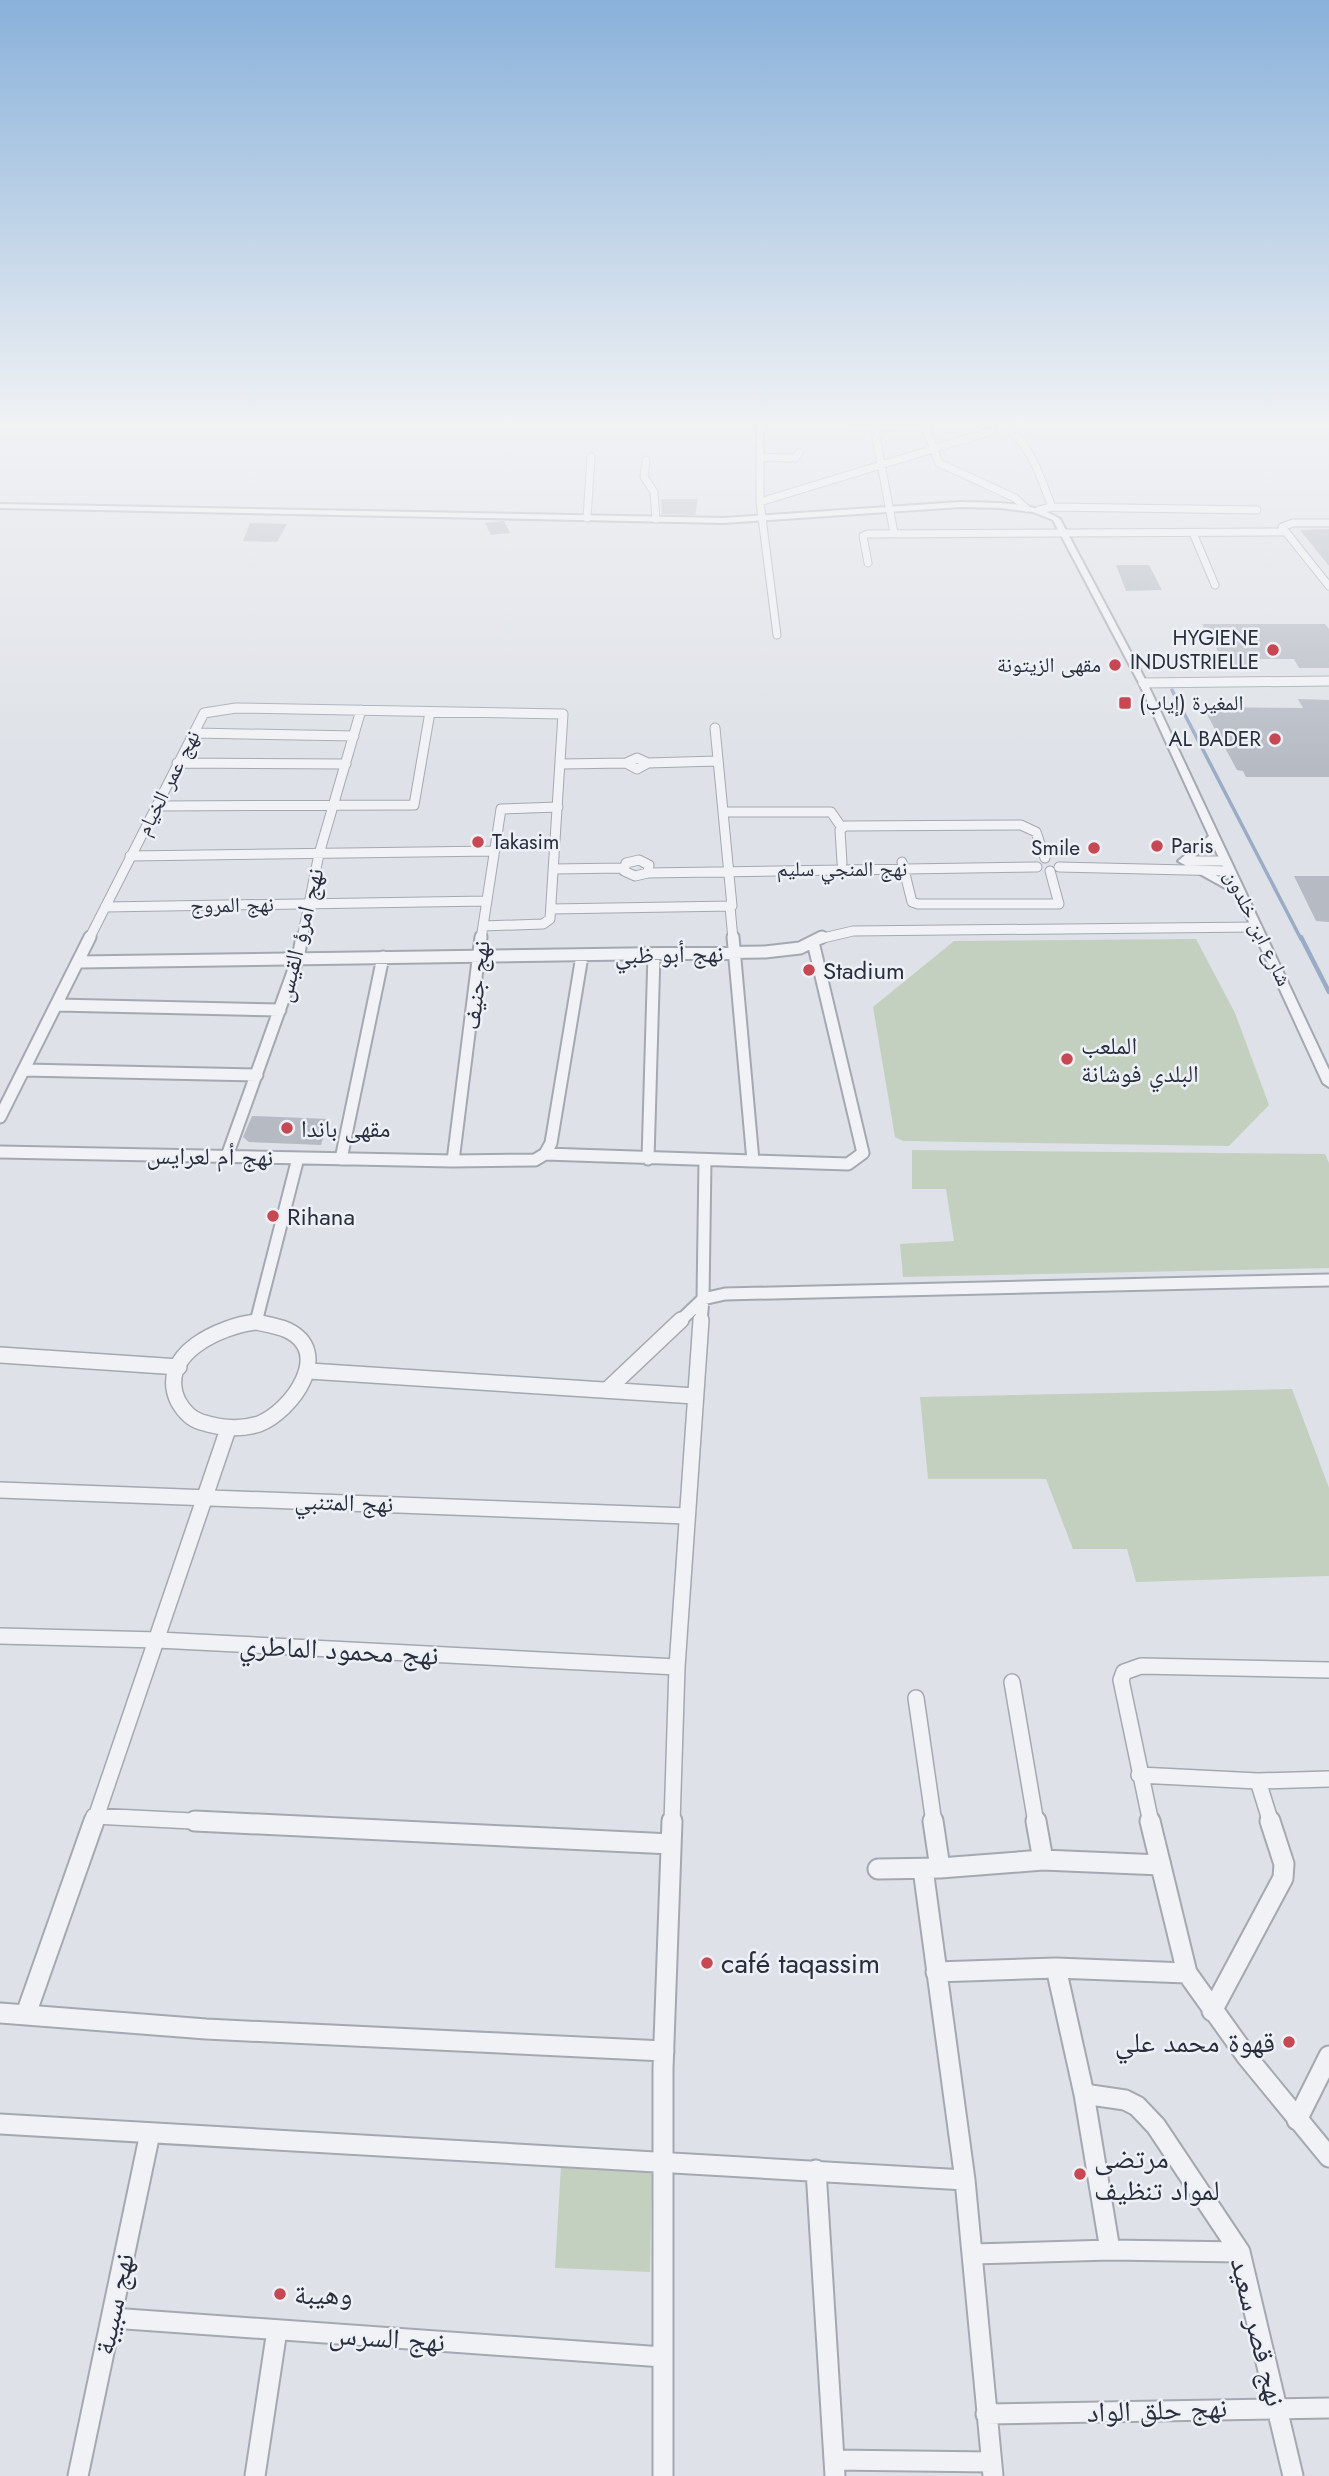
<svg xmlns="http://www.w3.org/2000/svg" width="1329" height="2476" viewBox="0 0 1329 2476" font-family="Jost,'Noto Naskh Arabic',sans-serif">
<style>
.green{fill:#c3d0bf}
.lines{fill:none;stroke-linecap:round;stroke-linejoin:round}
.stream-far1{stroke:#9aacc5;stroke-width:3.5}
.stream{stroke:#9aacc5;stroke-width:4.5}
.building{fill:#b6bac3}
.minor-far4-casing{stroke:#a4a8b1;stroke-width:9}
.minor-far3-casing{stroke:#a4a8b1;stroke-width:11}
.minor-far2-casing{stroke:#a4a8b1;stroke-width:15}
.minor-far1-casing{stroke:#a4a8b1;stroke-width:18}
.minor-casing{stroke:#a4a8b1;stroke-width:23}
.tertiary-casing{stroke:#a4a8b1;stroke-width:4}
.minor-far4{stroke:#f0f2f5;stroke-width:7}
.minor-far3{stroke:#f0f2f5;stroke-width:9}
.minor-far2{stroke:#f0f2f5;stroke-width:11}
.minor-far1{stroke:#f0f2f5;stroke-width:15}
.minor{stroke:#f0f2f5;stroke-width:19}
.tertiary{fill:#f0f2f5;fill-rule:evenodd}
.poi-dot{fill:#c74852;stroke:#edf0f5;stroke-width:2.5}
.labels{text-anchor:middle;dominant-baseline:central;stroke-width:5;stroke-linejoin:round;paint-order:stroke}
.far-poi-label{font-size:21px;fill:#282e3d;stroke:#edf0f5;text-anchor:end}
.far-street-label{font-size:21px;fill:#282e3d;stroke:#edf0f5}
.street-label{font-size:24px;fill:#282e3d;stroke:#edf0f5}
.poi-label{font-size:24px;fill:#282e3d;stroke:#edf0f5;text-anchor:start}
.near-street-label{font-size:28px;fill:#282e3d;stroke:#edf0f5}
.near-poi-label{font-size:28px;fill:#282e3d;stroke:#edf0f5;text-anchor:start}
</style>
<rect width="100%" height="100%" fill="#dee1e7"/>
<path class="green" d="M1196 939 1235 1013 1269 1105 1229 1146 903 1141 895 1137 873 1007 954 941Z
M912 1150 1325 1154 1329 1163V1268L903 1277 900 1244 954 1241 946 1189H912Z
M1292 1389 1329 1488V1576L1136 1582 1127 1549H1073L1046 1479H928L920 1397Z
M561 2166 652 2169 650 2272 555 2268Z"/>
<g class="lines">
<path class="stream-far1" d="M1172 690 1301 939"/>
<path class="stream" d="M1301 937 1329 992"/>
</g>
<path class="building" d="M661 499H698L695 515 662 514Z
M504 521 510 533 491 535 485 523Z
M250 523 287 524 277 542 243 541Z
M1329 529V566L1300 530Z
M1116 565H1149L1162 590 1126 591Z
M1202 624H1325L1329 629V668H1299L1294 659H1251L1258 670H1229Z
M1298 699 1329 700V777H1246L1243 771 1237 770 1203 707 1303 708Z
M1294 876H1329V922L1316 921Z
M252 1116 329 1119 321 1145 249 1142 243 1137Z"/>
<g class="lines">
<defs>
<path id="minor-far4" d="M760 421V502L777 635
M873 421 894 533
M923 421 939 463 1015 498 1026 508
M759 426 925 427
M1012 426V432C1033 450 1042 482 1052 507L1039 510
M760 457 795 458 799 453
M646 460 644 477 654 492 656 519
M760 502 992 431
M1052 507 1257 510
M587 518 591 457
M1329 523H1293L1282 527 1329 586
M1193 533 1215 585
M868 563 863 536 868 534 1284 532"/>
<path id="minor-far3" d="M1143 683 1329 681
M194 733 354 736
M637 758 648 763 637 769 626 763Z
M177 763 346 764
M648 763 717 761
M561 764 626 763
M156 806 414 805 430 712
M724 812H831L842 828
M130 856 493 851
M639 860 649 865 648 873 635 876 624 871 626 863Z
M1187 861H1225
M902 862 912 902 918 904H1059L1050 871
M842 863 840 830 845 826 1021 825 1036 832 1045 858
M1059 867 1230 871
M553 869 623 868
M648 873 1037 867
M105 907 486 901
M730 907 733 939
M551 909 732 906 715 728
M89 939 204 713 236 708 563 714 550 919 543 924 483 926
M302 939 319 854 361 710
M481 939 501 809 558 807
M819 939 853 931 1257 927"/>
<path id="minor-far2" d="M733 937 753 1161 848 1164 863 1153 813 942
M79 962 765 952 800 948 822 937
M57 1005 280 1010
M24 1070 257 1075
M0 1117 90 937
M0 1152 453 1161 535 1160 545 1154 551 1143 582 956
M545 1154 753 1161
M227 1156 298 958 302 937
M341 1159 383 957
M648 1159 654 954
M453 1161 481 937
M256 1322 298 1158
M679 1322 703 1299 705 1160
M701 1322 703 1299 725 1294 1329 1280"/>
<path id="minor-far1" d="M256 1322C266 1324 278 1326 287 1330 334 1352 292 1411 259 1424 240 1430 220 1428 201 1422 191 1419 183 1410 178 1401 156 1354 221 1326 256 1322Z
M0 1355 179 1367
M309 1371 695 1396
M607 1390 681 1320
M0 1490 687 1516
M0 1636 158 1640 677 1667
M1012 1682 1036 1823
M916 1698 934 1823
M1139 1775 1258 1781 1329 1779
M1258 1781 1271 1823
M94 1816 231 1823
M94 1823 228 1429
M672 1823 677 1667 701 1320
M1151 1823 1121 1680 1124 1672 1141 1666 1329 1670"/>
<path id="minor" d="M195 1821 671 1844
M933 1821 940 1868
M1036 1821 1043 1860
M1150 1821 1187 1973 1247 2057 1329 2157
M878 1869 940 1868 1043 1860 1161 1865
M923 1869 965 2180 993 2476
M1056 1968 1084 2094 1110 2250
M936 1972 1056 1968 1187 1973
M1212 2011 1283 1878 1284 1864 1270 1821
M0 2013 206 2029 664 2051
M26 2014 94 1821
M1084 2094 1125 2100 1137 2106 1156 2126 1240 2252 1293 2476
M1297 2120 1329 2056
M0 2124 965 2180
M816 2170 835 2476
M973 2254 1110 2250 1240 2252
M112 2318 663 2357
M986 2414 1329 2408
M834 2460 991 2462
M78 2476 150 2133
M255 2476 277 2330
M663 2476V2069L672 1821"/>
<path id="tertiary" d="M961 502C993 503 1032 501 1060 519L1147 683 1329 1070V1087L1323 1083 1236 894 1189 868 1190 866H1198L1231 883 1212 843 1187 863 1183 864 1178 861 1209 836 1139 683 1053 520 1033 512 1001 508 961 507 724 523 0 508V504L724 518Z"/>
</defs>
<use href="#minor-far4" class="minor-far4-casing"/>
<use href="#minor-far3" class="minor-far3-casing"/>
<use href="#minor-far2" class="minor-far2-casing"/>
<use href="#minor-far1" class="minor-far1-casing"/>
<use href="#minor" class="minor-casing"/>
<use href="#tertiary" class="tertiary-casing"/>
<use href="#minor-far4" class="minor-far4"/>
<use href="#minor-far3" class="minor-far3"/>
<use href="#minor-far2" class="minor-far2"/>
<use href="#minor-far1" class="minor-far1"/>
<use href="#minor" class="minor"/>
<use href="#tertiary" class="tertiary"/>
</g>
<linearGradient id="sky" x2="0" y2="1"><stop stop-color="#89b1da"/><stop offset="0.55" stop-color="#f0f2f4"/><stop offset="1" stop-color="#f0f2f4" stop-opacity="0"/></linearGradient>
<rect width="1329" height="768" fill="url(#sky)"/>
<g class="poi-dot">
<circle cx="1273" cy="650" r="7"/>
<circle cx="1115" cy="665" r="7"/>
<rect x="1118" y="696" width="14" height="14" rx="3.5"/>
<circle cx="1275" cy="739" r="7"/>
<circle cx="478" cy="842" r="7"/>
<circle cx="1157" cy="846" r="7"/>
<circle cx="1094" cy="848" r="7"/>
<circle cx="809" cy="970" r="7"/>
<circle cx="1067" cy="1059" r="7"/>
<circle cx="287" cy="1128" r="7"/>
<circle cx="273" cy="1216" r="7"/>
<circle cx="707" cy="1963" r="7"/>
<circle cx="1289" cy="2042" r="7"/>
<circle cx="1080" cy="2174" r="7"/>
<circle cx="280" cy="2294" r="7"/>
</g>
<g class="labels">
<g class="far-poi-label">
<text x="1259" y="638">HYGIENE<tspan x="1259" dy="24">INDUSTRIELLE</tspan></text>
<text x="1101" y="665">مقهى الزيتونة</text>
<text x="1139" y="703" text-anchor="start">المغيرة (إياب)</text>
<text x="1261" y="739">AL BADER</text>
<text x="492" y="842" text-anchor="start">Takasim</text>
<text x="1171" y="846" text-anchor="start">Paris</text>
<text x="1080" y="848">Smile</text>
</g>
<g class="far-street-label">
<text transform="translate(168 783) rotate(-63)">نهج عمر الخيام</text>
<text x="842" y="869">نهج المنجي سليم</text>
<text transform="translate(232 905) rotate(-1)">نهج المروج</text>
<text transform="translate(1258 928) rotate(64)">شارع ابن خلدون</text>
</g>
<g class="street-label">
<text transform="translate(299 935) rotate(-76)">نهج امرؤ القيس</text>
<text transform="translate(669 954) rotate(-1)">نهج أبو ظبي</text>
<text transform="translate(476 985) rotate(-83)">نهج جنيف</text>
<text transform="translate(210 1156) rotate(1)">نهج أم لعرايس</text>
<text transform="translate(344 1502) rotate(2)">نهج المتنبي</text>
</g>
<g class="poi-label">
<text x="823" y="970">Stadium</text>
<text x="1081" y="1045">الملعب<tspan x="1081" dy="28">البلدي فوشانة</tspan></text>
<text x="301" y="1128">مقهى باندا</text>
<text x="287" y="1216">Rihana</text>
</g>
<g class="near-street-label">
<text transform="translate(339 1650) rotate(3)">نهج محمود الماطري</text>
<text transform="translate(114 2304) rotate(-78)">نهج سبيبة</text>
<text transform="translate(1258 2332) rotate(76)">نهج قصر سعيد</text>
<text transform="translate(387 2338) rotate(4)">نهج السرس</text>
<text transform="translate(1157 2410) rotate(-2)">نهج حلق الواد</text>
</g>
<g class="near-poi-label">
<text x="721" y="1963">café taqassim</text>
<text x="1275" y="2042" text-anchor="end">قهوة محمد علي</text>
<text x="1094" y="2158">مرتضى<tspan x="1094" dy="32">لمواد تنظيف</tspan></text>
<text x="294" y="2294">وهيبة</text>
</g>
</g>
</svg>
